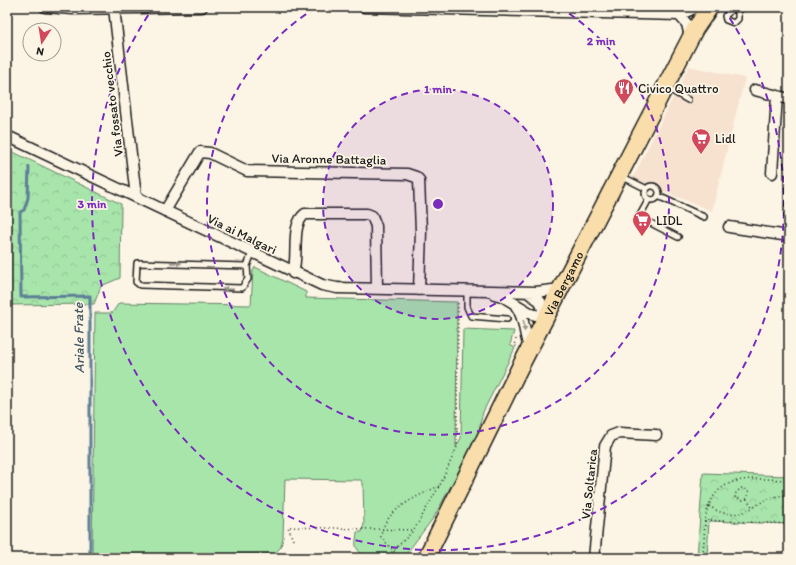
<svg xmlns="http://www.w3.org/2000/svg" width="796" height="565" viewBox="0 0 796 565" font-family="Itim,sans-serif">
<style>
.built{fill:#f7e2d0}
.park{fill:url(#park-crowns);stroke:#628064}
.garden{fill:#a8e5ab;stroke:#628064}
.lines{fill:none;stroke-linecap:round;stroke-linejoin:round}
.stream{stroke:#5d7e96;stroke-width:3}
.lane-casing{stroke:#1c1c1c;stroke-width:8}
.street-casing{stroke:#1c1c1c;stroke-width:13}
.primary-casing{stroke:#1c1c1c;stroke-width:19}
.path{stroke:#1c1c1c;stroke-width:1.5;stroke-dasharray:1 3;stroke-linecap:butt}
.lane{stroke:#fcf5e5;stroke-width:5}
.street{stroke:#fcf5e5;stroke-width:10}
.primary{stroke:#f9deab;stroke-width:16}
.oneway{fill:#97938b}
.ring{fill:none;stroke:#7b2cbf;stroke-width:2;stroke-dasharray:7 5}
.labels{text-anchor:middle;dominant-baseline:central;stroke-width:3.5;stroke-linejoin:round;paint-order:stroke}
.poi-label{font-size:13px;fill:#1c1c1c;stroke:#fcf5e5;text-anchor:start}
.street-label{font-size:13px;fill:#1c1c1c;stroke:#fcf5e5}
.water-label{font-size:14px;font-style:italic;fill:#425563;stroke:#fcf5e5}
.centre{fill:#7b2cbf;stroke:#fcf5e5;stroke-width:2}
.ring-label{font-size:12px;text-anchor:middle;font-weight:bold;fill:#7b2cbf;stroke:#fcf5e5;stroke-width:3.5;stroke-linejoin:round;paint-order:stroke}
</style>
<defs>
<pattern id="park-crowns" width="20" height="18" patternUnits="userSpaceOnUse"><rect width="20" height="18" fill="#a8e5ab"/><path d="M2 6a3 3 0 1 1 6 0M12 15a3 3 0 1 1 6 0" fill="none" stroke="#90c493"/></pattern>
</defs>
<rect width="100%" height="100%" fill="#fcf5e5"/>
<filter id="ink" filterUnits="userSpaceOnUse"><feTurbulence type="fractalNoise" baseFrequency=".025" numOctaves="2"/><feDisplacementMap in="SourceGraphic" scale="8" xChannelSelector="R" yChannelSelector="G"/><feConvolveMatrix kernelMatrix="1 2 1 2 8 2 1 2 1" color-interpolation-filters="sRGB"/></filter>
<g filter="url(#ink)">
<path class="built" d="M689 66 745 78 712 211 632 179Z"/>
<path class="park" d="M7 149 121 204 120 278 101 286 94 304 7 305Z
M703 473 789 476V524L709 521 707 558H697Z"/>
<path class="garden" d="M255 267 306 292V298L457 302 456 447 461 438 463 329 514 331 510 345 515 348 483 412 477 438 434 517 403 558C390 558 361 562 356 546 355 542 357 536 357 532H362L364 524 363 483 361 480 285 479 283 537 281 547 274 554 92 555 95 313H112L119 303 251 305 253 271Z"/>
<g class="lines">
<path class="stream" d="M29 167 28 198 24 210 20 212 21 297 90 296V558"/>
<defs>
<path id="lane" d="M734 7 725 16 726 20 734 23 738 19V7
M667 88 688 100
M621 176 647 189
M645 193a7 7 0 1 1 14 0a7 7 0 1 1-14 0Z
M658 196 704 217
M649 199 639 217 678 237
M247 266 137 263 136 282 140 285 242 288 248 279 247 266 252 253
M467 291V307L471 316 507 319"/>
<path id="street" d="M45 7 73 9 202 7
M364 7 679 15 697 7
M114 8 136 197
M679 15 687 24 690 37
M755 90 789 99
M7 136 322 285 337 288 536 292 561 289
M772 173 777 96
M165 211 200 152 210 153 247 171 407 174 416 177 419 180 421 231 419 290
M729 227 789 236
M293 273C299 255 290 225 305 214H367L372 216 376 226 377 288
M494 294 502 296 532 314 546 318 540 301 527 292
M516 306C526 319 523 334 530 349
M594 558 605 446 611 436 619 433 656 435"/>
<g id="primary">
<path id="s1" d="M426 558 519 369 695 29 710 7"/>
</g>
</defs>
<use href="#lane" class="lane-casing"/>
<use href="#street" class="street-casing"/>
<use href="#primary" class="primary-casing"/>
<path class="path" d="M516 339 514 345 517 347
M789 480C752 479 713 471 705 520L789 524
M747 499 743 500 735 497 736 493 741 488 746 489 749 492 747 499 753 508
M709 506C714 509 720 513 726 513 754 518 760 492 789 496
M293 540 288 527 414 530
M386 558 414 530 441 483 457 447 458 301
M400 558 381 537C383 510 418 496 439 486
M703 558 705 520"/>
<use href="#lane" class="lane"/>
<use href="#street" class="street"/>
<use href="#primary" class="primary"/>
</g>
<defs><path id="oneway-solid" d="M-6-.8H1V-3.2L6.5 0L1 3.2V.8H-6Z"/></defs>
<g class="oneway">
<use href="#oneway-solid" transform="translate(176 263) rotate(1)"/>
<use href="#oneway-solid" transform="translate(228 289) rotate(-177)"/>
<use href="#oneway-solid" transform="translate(524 326) rotate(84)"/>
</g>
</g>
<circle cx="438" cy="204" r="115" fill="#7b2cbf" fill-opacity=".12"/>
<g class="ring">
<circle cx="438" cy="204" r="115"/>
<path d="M559 7A231 231 0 1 1 317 7"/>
<path d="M723 8A346 346 0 1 1 153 8"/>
</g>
<defs>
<symbol id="restaurant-pin" viewBox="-11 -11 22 30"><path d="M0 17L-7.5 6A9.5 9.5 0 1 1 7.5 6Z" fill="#d1495b" stroke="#fcf5e5"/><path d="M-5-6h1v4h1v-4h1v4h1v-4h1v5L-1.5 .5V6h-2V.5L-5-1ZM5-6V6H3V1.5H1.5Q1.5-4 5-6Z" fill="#fff"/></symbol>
<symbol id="supermarket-pin" viewBox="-11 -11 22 30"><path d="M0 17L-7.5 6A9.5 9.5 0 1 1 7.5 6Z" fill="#d1495b" stroke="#fcf5e5"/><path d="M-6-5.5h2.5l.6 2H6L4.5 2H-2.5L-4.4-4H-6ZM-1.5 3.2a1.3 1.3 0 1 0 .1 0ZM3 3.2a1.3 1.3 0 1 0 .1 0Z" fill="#fff"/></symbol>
</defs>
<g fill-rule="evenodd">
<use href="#restaurant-pin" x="613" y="77" width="22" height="30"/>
<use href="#supermarket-pin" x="690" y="127" width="22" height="30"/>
<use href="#supermarket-pin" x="631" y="209" width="22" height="30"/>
</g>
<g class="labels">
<g class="poi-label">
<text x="638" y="88">Civico Quattro</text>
<text x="715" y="138">Lidl</text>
<text x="656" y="220">LIDL</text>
</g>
<g class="street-label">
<text transform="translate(112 104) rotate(-97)">Via fossato vecchio</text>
<text transform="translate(329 159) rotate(1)">Via Aronne Battaglia</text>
<text transform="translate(242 234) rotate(26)">Via ai Malgari</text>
<text stroke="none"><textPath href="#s1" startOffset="307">Via Bergamo</textPath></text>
<text transform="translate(589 484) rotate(-84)">Via Soltarica</text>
</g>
<g class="water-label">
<text transform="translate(79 338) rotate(-91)">Ariale Frate</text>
</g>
</g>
<circle cx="438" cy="204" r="6" class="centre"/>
<g class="ring-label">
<text x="601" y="45">2 min</text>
<text x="438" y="93">1 min</text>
<text x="92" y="208">3 min</text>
</g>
<rect width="796" height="565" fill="none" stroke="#fcf5e5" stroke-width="24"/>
<rect x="12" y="12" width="772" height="541" fill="none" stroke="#1c1c1c" stroke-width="1.5" filter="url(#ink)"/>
<g transform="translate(42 42) rotate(192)"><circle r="19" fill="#fcf5e5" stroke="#a29e95"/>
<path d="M0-3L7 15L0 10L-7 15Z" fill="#d1495b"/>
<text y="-6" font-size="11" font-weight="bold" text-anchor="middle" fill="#1c1c1c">N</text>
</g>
</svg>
